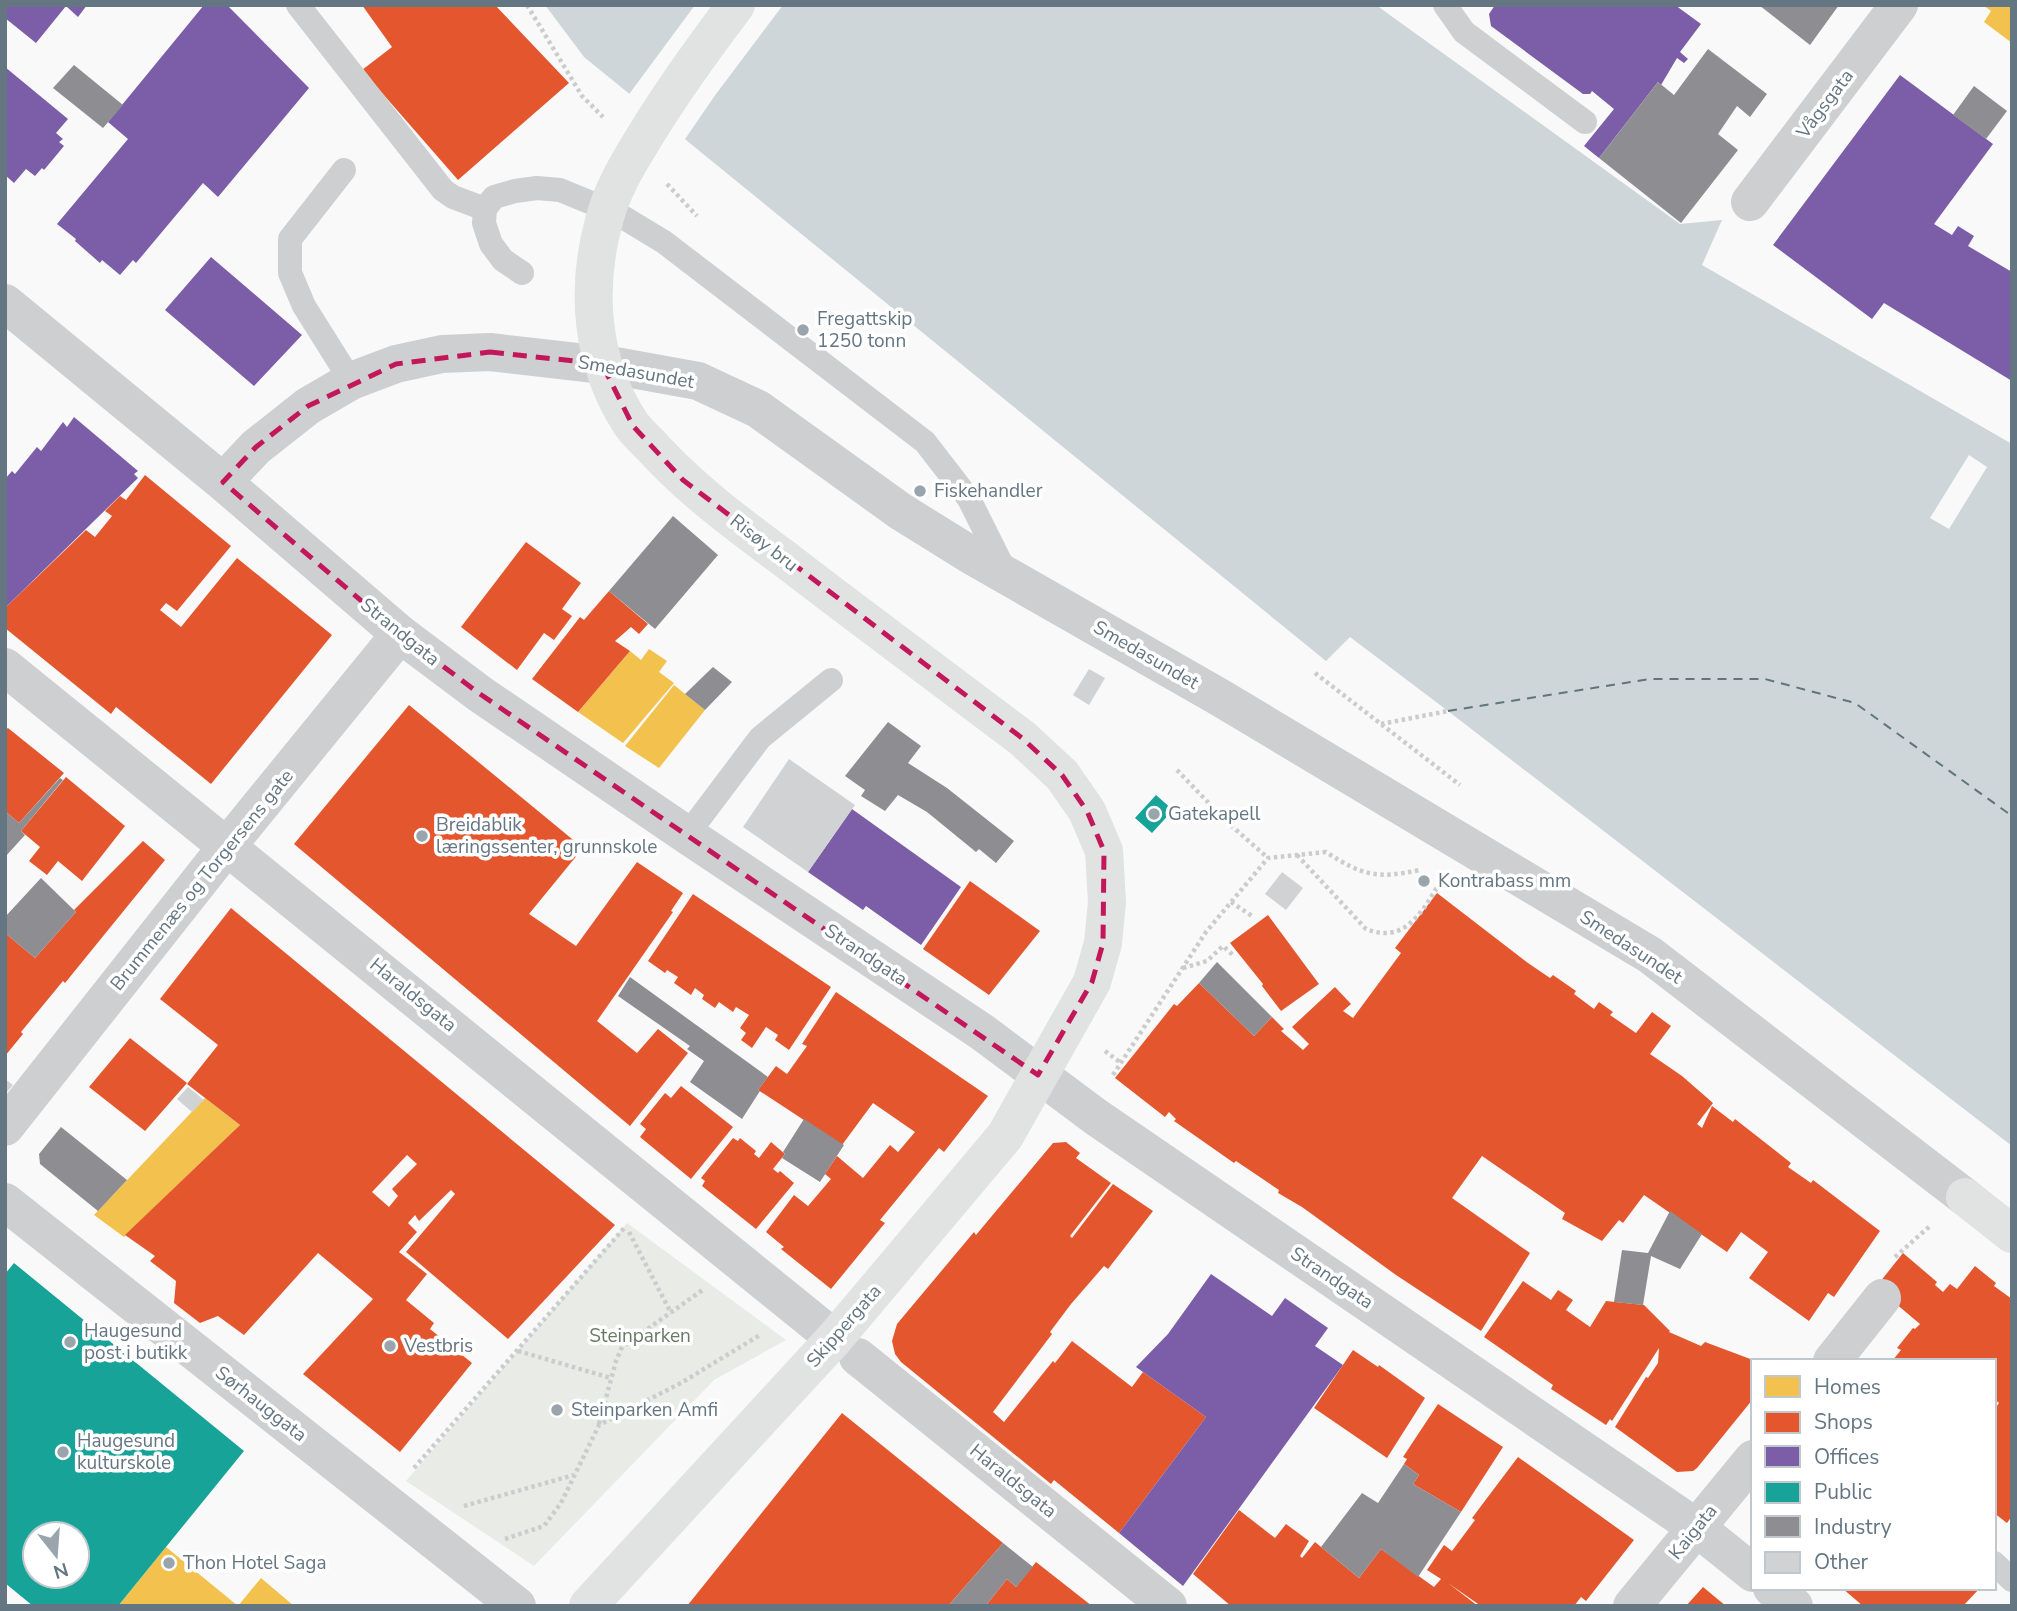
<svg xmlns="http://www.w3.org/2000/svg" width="2017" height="1611" viewBox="0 0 2017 1611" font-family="'Nunito Sans',sans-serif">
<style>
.green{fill:#e8ebe6}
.water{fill:#ced6d9}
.pier{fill:#f9f9f9}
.homes{fill:#f2c14e}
.shops{fill:#e4572e;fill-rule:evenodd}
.offices{fill:#7b5ea7}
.public{fill:#17a398;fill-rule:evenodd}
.industry{fill:#8d8d92}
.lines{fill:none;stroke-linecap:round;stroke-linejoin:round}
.ferry{stroke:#60757c;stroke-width:2;stroke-dasharray:9 7;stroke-linecap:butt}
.building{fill:#d0d2d3}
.path{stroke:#cbcccd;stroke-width:4.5;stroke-dasharray:3.5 3.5;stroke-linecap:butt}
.service{stroke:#cecfd0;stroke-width:24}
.pedestrian{stroke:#cecfd0;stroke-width:38}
.minor{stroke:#cecfd0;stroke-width:38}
.tertiary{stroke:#cecfd0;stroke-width:38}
.secondary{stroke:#e1e2e2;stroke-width:38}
.marked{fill:none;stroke:#c2185b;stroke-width:5;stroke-dasharray:14 9;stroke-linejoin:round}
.poi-dot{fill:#99a4ac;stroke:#fff;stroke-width:2.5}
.labels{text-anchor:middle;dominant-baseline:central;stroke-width:7;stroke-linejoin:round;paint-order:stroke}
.street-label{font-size:19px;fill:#657683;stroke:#fff}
.poi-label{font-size:19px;fill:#657683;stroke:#fff;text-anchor:start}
.park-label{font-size:19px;fill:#687a64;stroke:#fff}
</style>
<rect width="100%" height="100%" fill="#f9f9f9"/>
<path class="green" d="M627 1223 786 1340 714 1380 534 1566 406 1481Z"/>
<path class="water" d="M545 5H1376L1680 224 1722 220 1702 265 2012 444V1146L1448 711 1350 637 1326 661 584 57Z"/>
<path class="pier" d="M695 5H783L716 94 683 142 627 97Z
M1969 455 1987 467 1949 529 1930 518Z"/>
<path class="homes" d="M1983 5H2012V43L1984 22 1991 11Z
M649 649 667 661 659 672 674 683 623 743 578 712 630 651 641 660Z
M674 685 705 710 659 768 625 746Z
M205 1098 240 1125 124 1237 94 1215Z
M166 1547 238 1606 261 1578 294 1606H118Z"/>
<path class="shops" d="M362 5H495L569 83 458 180 362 70 392 47Z
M145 475 231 546 177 611 166 603 160 610 181 627 237 558 332 635 211 784 116 707 111 714 5 628V608L86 530 95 537 112 516 105 511 120 496 126 500Z
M526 542 581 583 562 609 572 616 554 640 544 633 517 670 461 627Z
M609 591 648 624 639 634 631 627 615 641 630 651 578 712 532 679 580 617 584 620Z
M409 705 583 848 529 914 576 946 637 862 683 893 671 911 673 912 597 1021 637 1053 658 1029 688 1053 630 1126 294 844Z
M8 728 64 773 19 823 5 811V730Z
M66 777 125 826 82 881 58 861 47 875 29 861 40 847 21 831Z
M143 841 165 860 65 983 63 981 21 1032 23 1034 5 1056V933L35 958 76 912 74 910Z
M970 881 1040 931 989 995 923 949Z
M1437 893 1528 963 1550 978 1553 975 1576 991 1574 994 1594 1009 1599 1002 1613 1012 1610 1015 1636 1033 1652 1012 1671 1026 1650 1054 1682 1076 1713 1103 1697 1124 1702 1128 1712 1106 1733 1122 1735 1119 1791 1163 1788 1167 1811 1183 1813 1180 1880 1231 1834 1297 1828 1293 1809 1321 1749 1278 1768 1252 1741 1232 1727 1252 1644 1195 1623 1223 1619 1220 1602 1241 1562 1219 1565 1213 1482 1156 1452 1198 1530 1253 1481 1331 1396 1275 1302 1207 1278 1193 1279 1190 1236 1161 1234 1163 1174 1121 1176 1119 1169 1112 1165 1117 1115 1078 1174 1004 1177 1006 1199 983 1254 1036 1272 1017 1284 1029 1281 1031 1303 1050 1309 1044 1292 1027 1335 987 1351 1004 1343 1011 1353 1018 1401 953 1395 948Z
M693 894 831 987 789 1050 775 1040 778 1035 766 1027 752 1048 741 1040 746 1033 740 1028 749 1015 736 1007 733 1012 719 1002 715 1008 702 999 704 995 695 988 691 995 674 983 678 977 667 970 665 973 648 961Z
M231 908 615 1225 508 1339 406 1252 455 1194 451 1190 419 1221 415 1215 408 1223 417 1232 399 1252 427 1274 406 1300 434 1323 430 1329 472 1363 400 1452 303 1374 373 1299 318 1253 244 1335 218 1316 200 1323 174 1303 176 1281 150 1261 155 1256 125 1235 240 1125 187 1084 218 1045 160 999ZM407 1155 417 1164 392 1189 398 1196 389 1207 372 1192Z
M1268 915 1319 984 1281 1011 1262 986 1263 984 1230 943Z
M836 992 988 1096 944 1152 939 1148 880 1220 885 1223 831 1289 781 1249 784 1247 766 1232 794 1195 808 1206 831 1179 825 1174 837 1156 863 1178 890 1145 898 1152 915 1132 873 1103 842 1145 758 1090 776 1066 787 1074 807 1046 802 1044Z
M130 1038 187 1083 145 1131 89 1087Z
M681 1086 733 1127 691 1179 640 1137 646 1129 640 1124 665 1093 671 1098Z
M733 1138 738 1141 740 1138 756 1151 754 1154 759 1158 771 1142 785 1154 773 1169 778 1173 780 1171 794 1183 756 1229 702 1186 705 1181 701 1178Z
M1066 1142 1080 1153 1076 1158 1111 1183 1070 1236 1072 1238 1113 1184 1153 1211 1108 1269 1104 1266 1071 1304 1050 1332 1052 1334 993 1412 1004 1422 1053 1361 1055 1363 1072 1341 1132 1387 1143 1372 1206 1417 1119 1533 1054 1480 1051 1484 901 1362 895 1354 892 1341 897 1324 974 1232 976 1235 1053 1143Z
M1903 1253 1937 1282 1935 1285 1943 1292 1950 1284 1957 1289 1975 1266 1996 1283 1994 1286 2012 1299V1516L2007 1523 1994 1513V1410L1999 1403 1994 1399V1361H1892L1901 1350 1897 1348 1913 1328 1915 1329 1920 1324 1876 1287Z
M1523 1281 1551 1300 1558 1290 1573 1300 1566 1310 1590 1327 1606 1301 1644 1305 1670 1331 1669 1332 1701 1346 1705 1342 1753 1360V1399L1697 1468 1693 1471 1677 1472 1615 1427 1646 1377 1648 1378 1658 1363 1659 1348 1612 1421 1610 1419 1606 1425 1551 1389 1553 1385 1484 1337Z
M1353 1350 1378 1367 1379 1365 1425 1398 1387 1458 1314 1408Z
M1438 1404 1503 1447 1461 1512 1413 1484 1419 1475 1404 1464 1407 1459 1403 1457Z
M842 1413 1003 1543 948 1606H687Z
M1518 1457 1634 1540 1586 1601 1581 1597 1574 1606H1481L1448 1583 1478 1606H1231L1193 1574 1239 1510 1275 1538 1286 1524 1309 1541 1300 1556 1302 1558 1315 1542 1359 1578 1381 1549 1434 1587 1441 1579 1427 1570 1444 1545 1452 1551 1475 1520 1472 1518Z
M1036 1562 1092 1606H990L987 1604 1007 1579 1016 1587Z
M1703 1587 1726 1606H1686Z
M1842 1588H1980L1963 1606H1863Z"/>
<path class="offices" d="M5 5H87L78 17 66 6 36 43 5 18Z
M204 5H227L309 88 218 197 203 183 136 263 133 260 120 275 102 260 100 263 75 241 76 239 57 224 128 139 108 122Z
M1495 5H1675L1701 24 1680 52 1688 59 1684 63 1677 58 1661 85 1658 82 1599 158 1584 146 1614 109 1592 91 1590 94H1583L1491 26 1489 14Z
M5 67 68 119 56 133 63 139 59 142 64 146 44 170 42 168 35 176 26 169 14 183 5 175Z
M1900 75 1993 144 1934 224 1952 235 1958 226 1974 236 1968 246 2012 272V381L1884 303 1872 319 1773 245Z
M211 257 302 335 254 386 165 310Z
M74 417 138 471 134 474 138 478 5 608V479L12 471 15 474 37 447 41 451 63 422 67 427Z
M852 809 961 887 921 945 866 906 863 910 808 872Z
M1211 1274 1272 1316 1285 1298 1328 1328 1315 1346 1343 1365 1183 1586 1119 1533 1206 1417 1136 1367 1168 1334Z"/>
<path class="public" d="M1156 795 1173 810 1152 833 1135 818Z
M14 1263 244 1451 118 1606H33L5 1583V1274ZM35 1534H77V1576H35Z"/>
<path class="industry" d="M1759 5H1839L1810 45Z
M1708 49 1767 94 1750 117 1737 106 1718 134 1738 150 1681 223 1599 158 1658 82 1674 95Z
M74 65 123 105 103 128 53 88Z
M1974 86 2007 111 1986 139 1953 115Z
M673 516 718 555 655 629 609 591Z
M713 667 732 682 705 710 685 694Z
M888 722 921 746 908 763 947 788 1014 841 996 863 979 849 976 852 927 812 898 795 885 811 861 796 865 790 845 776Z
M60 778 63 780 21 831 25 835 5 857V811L19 823Z
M41 878 76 912 35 958 5 933V917Z
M1217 962 1272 1017 1254 1036 1199 983Z
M630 977 768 1077 758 1090 760 1091 742 1119 690 1082 704 1061 687 1049 690 1046 618 996Z
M804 1119 844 1145 820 1182 782 1158 785 1154 783 1152Z
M61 1127 127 1180 98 1211 40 1164 39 1154Z
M1670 1211 1702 1234 1680 1269 1651 1256 1643 1305 1614 1302 1622 1250 1648 1253Z
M1404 1464 1419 1475 1413 1484 1461 1512 1418 1577 1381 1549 1359 1578 1321 1547 1362 1493 1378 1503Z
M1003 1543 1033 1567 1016 1587 1007 1579 987 1604 990 1606H948Z"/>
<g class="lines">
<path class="ferry" d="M1448 711 1650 679H1765L1855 703 2012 816"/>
</g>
<path class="building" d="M1089 669 1105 678 1089 705 1073 695Z
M789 759 855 805 808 872 743 827Z
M1282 872 1303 888 1286 910 1265 894Z
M5 1079 13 1085 5 1094Z
M188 1087 204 1100 192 1112 177 1099Z"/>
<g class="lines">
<path class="path" d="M527 5 582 96 603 117
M667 184 697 216
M1315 673 1460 785
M1381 724 1448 711
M1177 770 1226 821 1268 858
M1297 855 1366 929C1406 945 1423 910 1441 881
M1231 902 1252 916
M1183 968 1207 961 1223 946 1234 956
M1105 1051 1121 1063
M1113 1075 1206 932 1268 858 1326 852C1363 876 1377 879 1420 870
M629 1232 671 1313
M1895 1257 1930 1226
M518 1351 611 1378
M599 1424 616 1361 622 1347 704 1289
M414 1468 625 1227
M464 1506 574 1475
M505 1539 544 1526 561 1503 599 1425 681 1383 760 1335"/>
<path class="service" d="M298 5 443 190 453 197 485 209
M1445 5 1464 32 1585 122
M344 170 290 239V273L304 306 351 381
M522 273 503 260 491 244 484 223 485 209 494 197 515 191 537 188 560 190 616 213 664 242 925 442 969 499 1006 573
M687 835 760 738 831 680
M1994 1563 2012 1580"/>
<path class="pedestrian" d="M5 667 819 1326
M5 1127 228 845 400 634
M858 1357 1168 1606"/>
<path class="minor" d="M1750 202 1899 5
M1832 1361 1882 1298
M1632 1606 1753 1459"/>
<path class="tertiary" d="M5 303 223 482 400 634 480 694 687 835 982 1032 1096 1117 1697 1528 1753 1573
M223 482 256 447 308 406 351 381 396 364 442 354 490 352 621 367 698 381 758 409 900 511 974 557 1219 697 1650 955 1965 1197
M5 1202 517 1606
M1772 1588 1794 1606"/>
<path class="secondary" d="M1965 1197 2012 1234
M588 1606 835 1338 1005 1136 1092 982 1103 943 1107 902 1104 851 1087 811 1062 775 1022 738C945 680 867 622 790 563 743 528 696 494 656 451 648 442 638 434 631 424 591 363 585 290 604 221 612 188 631 159 648 131 675 87 705 46 736 5"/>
</g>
<path class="marked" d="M490 352 602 364 633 426 683 480 1022 738 1062 775 1087 811 1104 851 1103 943 1092 982 1038 1075 480 694 400 634 223 482 256 447 308 406 396 364Z"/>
<g class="poi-dot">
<circle cx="803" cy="330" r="7"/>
<circle cx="920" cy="491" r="7"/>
<circle cx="1154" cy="814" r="7"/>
<circle cx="422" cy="836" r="7"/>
<circle cx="1424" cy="881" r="7"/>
<circle cx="70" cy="1342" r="7"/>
<circle cx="390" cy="1346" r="7"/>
<circle cx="557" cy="1410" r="7"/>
<circle cx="63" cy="1452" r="7"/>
<circle cx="169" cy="1563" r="7"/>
</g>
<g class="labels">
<g class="street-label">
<text transform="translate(1825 104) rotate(-53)">Vågsgata</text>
<text transform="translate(636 372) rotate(10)">Smedasundet</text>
<text transform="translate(764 543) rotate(38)">Risøy bru</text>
<text transform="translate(400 632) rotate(39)">Strandgata</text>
<text transform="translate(1146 655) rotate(30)">Smedasundet</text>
<text transform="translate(202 880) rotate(-51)">Brummenæs og Torgersens gate</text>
<text transform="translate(1631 947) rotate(33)">Smedasundet</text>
<text transform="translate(866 955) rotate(34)">Strandgata</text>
<text transform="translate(413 995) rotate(39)">Haraldsgata</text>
<text transform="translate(1332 1278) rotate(34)">Strandgata</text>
<text transform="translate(844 1326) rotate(-49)">Skippergata</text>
<text transform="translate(261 1404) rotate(38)">Sørhauggata</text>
<text transform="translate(1013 1481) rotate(39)">Haraldsgata</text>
<text transform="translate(1693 1532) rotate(-51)">Kaigata</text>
</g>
<g class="poi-label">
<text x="817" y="319">Fregattskip<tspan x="817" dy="22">1250 tonn</tspan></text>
<text x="934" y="491">Fiskehandler</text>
<text x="1168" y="814">Gatekapell</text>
<text x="436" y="825">Breidablik<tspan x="436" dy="22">læringssenter, grunnskole</tspan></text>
<text x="1438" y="881">Kontrabass mm</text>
<text x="84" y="1331">Haugesund<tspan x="84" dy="22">post i butikk</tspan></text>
<text x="404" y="1346">Vestbris</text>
<text x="571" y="1410">Steinparken Amfi</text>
<text x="77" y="1441">Haugesund<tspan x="77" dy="22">kulturskole</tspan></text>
<text x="183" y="1563">Thon Hotel Saga</text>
</g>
<g class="park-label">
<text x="640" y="1336">Steinparken</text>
</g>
</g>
<rect width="2017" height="1611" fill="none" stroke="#657683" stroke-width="14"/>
<rect x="1751" y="1359" width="245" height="231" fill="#ffffff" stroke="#c1c8cd" stroke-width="2"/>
<rect x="1765" y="1376" width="35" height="21" fill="#f2c14e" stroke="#c1c8cd" stroke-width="2"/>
<text x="1814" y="1394" font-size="21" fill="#657683">Homes</text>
<rect x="1765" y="1412" width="35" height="21" fill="#e4572e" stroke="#c1c8cd" stroke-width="2"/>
<text x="1814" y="1429" font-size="21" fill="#657683">Shops</text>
<rect x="1765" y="1446" width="35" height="21" fill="#7b5ea7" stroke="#c1c8cd" stroke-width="2"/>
<text x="1814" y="1464" font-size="21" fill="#657683">Offices</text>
<rect x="1765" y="1482" width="35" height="21" fill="#17a398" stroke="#c1c8cd" stroke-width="2"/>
<text x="1814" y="1499" font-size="21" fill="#657683">Public</text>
<rect x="1765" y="1516" width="35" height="21" fill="#8d8d92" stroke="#c1c8cd" stroke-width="2"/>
<text x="1814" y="1534" font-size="21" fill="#657683">Industry</text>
<rect x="1765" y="1552" width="35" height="21" fill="#d0d2d3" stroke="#c1c8cd" stroke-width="2"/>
<text x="1814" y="1569" font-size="21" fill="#657683">Other</text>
<g transform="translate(56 1555) rotate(163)"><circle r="33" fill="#ffffff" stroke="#c1c8cd" stroke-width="2"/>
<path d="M0-5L12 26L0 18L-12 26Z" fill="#99a4ac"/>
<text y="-10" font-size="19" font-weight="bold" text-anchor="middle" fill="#657683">N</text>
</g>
</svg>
